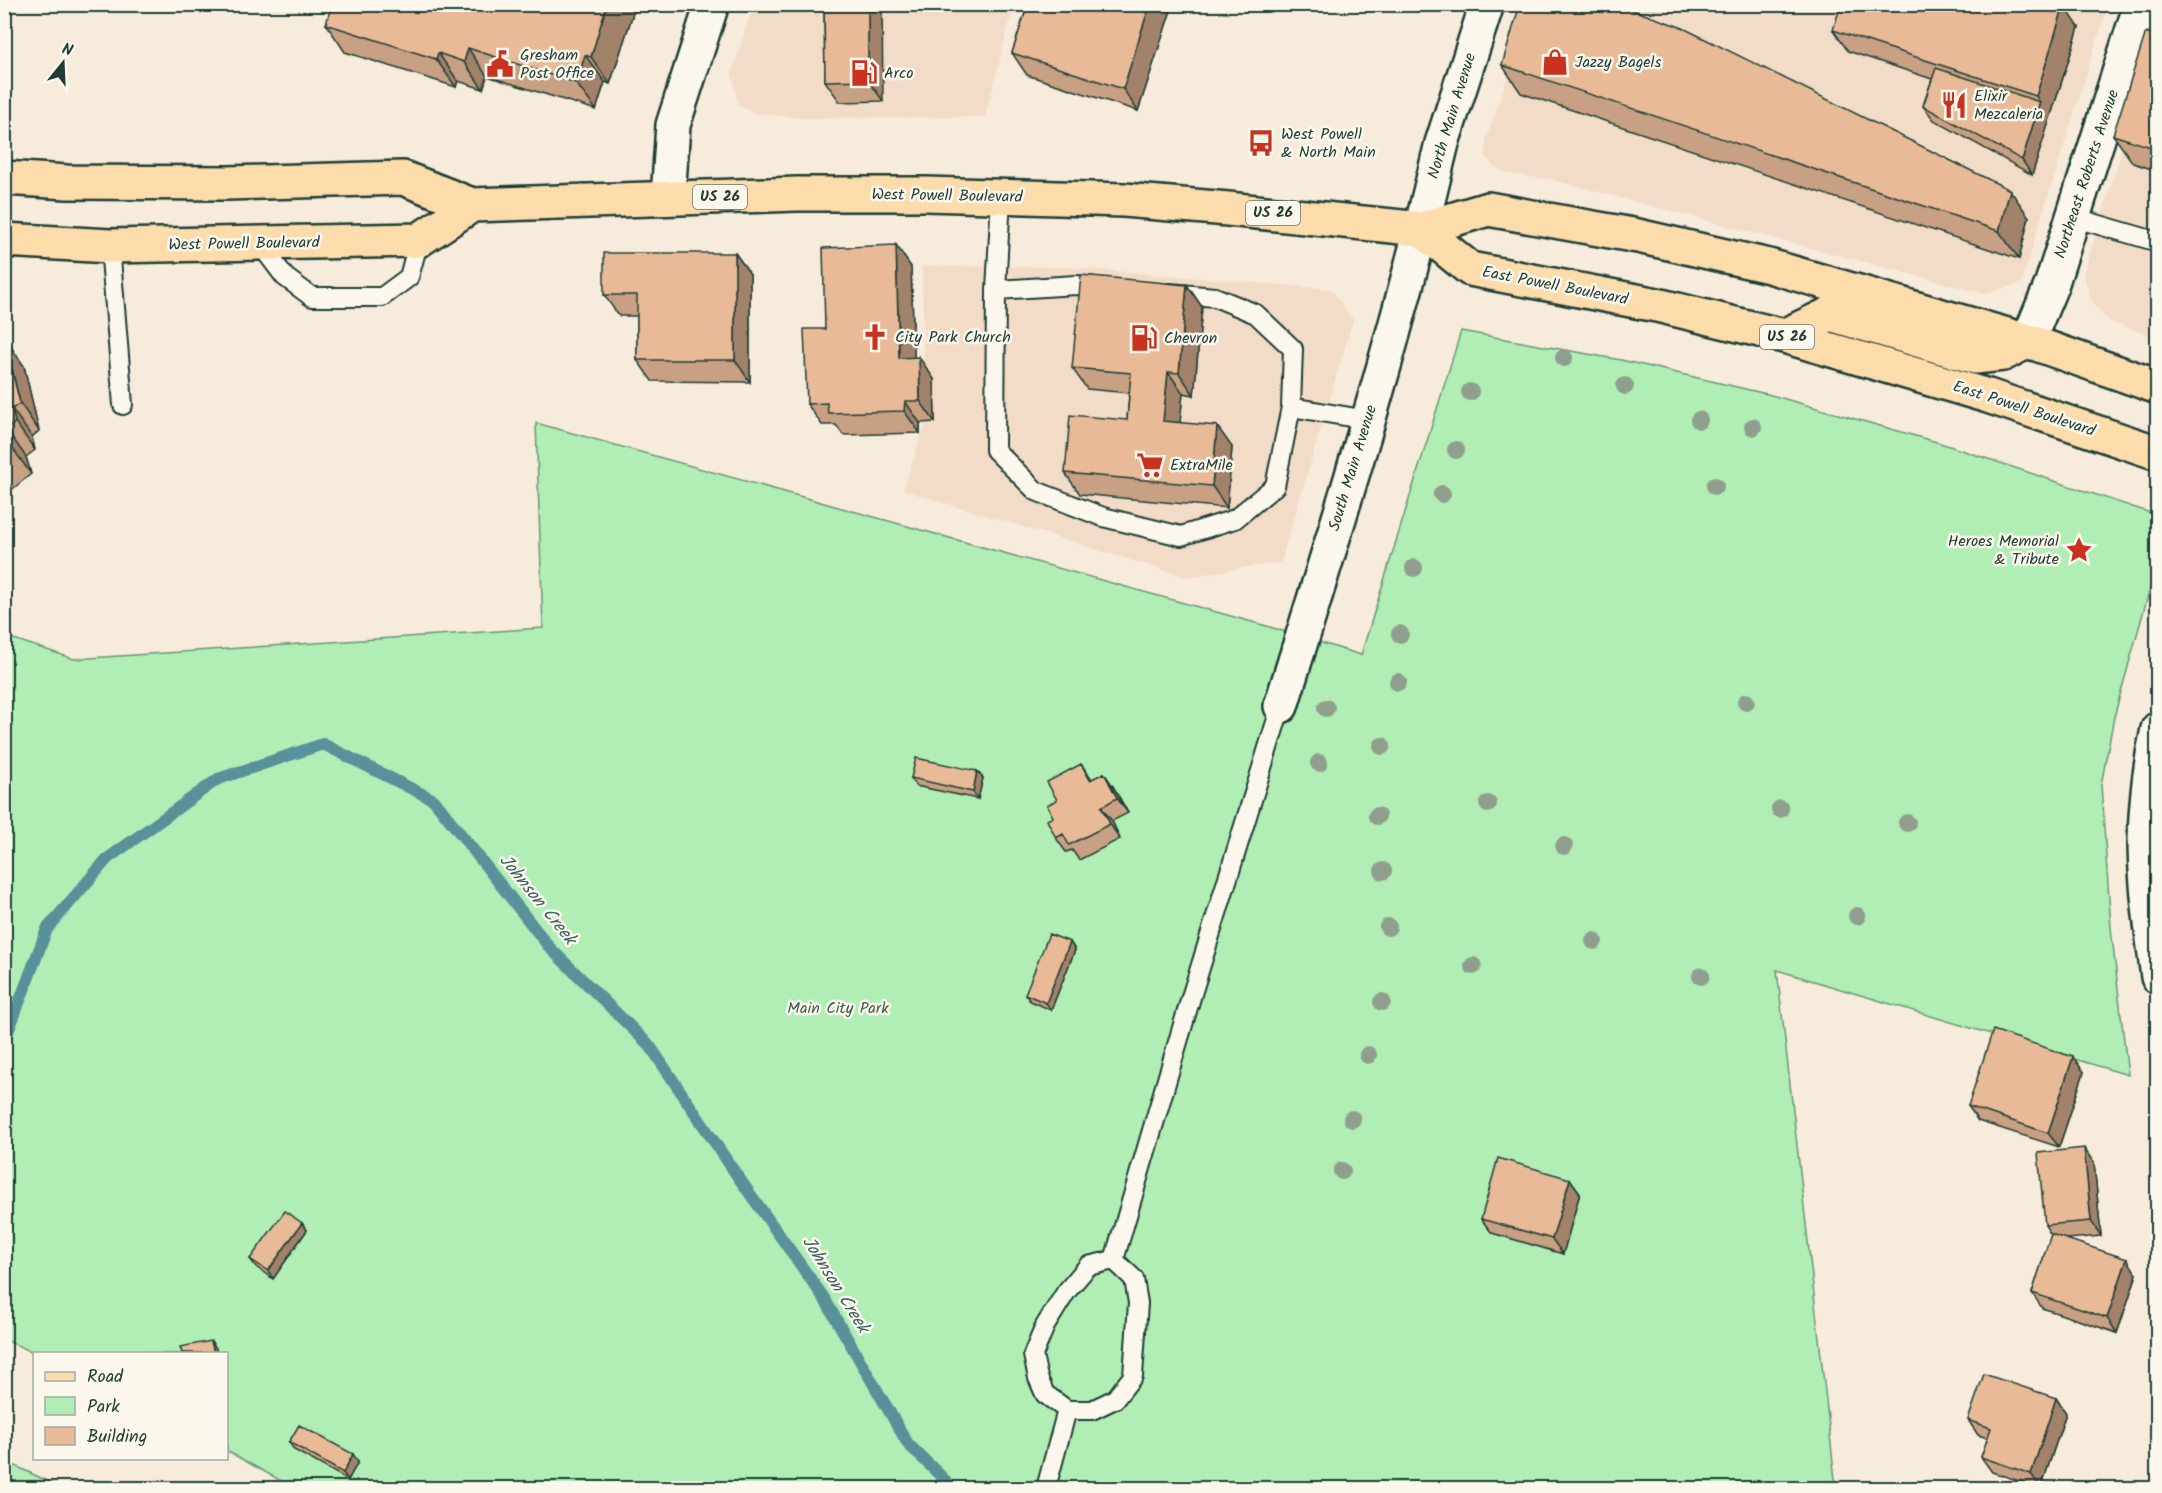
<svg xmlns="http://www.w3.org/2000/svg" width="2162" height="1493" viewBox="0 0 2162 1493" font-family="Kalam,sans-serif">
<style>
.built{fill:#f2dcc7}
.green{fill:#b0eeb5;stroke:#689674;stroke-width:1.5}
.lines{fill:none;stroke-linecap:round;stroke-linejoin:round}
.stream{stroke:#58919a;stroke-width:12}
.service-casing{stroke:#1f3d34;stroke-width:22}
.minor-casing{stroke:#1f3d34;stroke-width:38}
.tertiary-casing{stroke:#1f3d34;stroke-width:38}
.primary-casing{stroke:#1f3d34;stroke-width:38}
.service{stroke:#fbf7ec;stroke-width:18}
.minor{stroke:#fbf7ec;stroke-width:33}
.tertiary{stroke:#fbf7ec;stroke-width:33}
.primary{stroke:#fddcac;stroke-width:33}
.tree{fill:#909f8d}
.wall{fill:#c8a083;stroke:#1f3d34;stroke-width:1.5}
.shaded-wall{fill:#a2826a;stroke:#1f3d34;stroke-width:1.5}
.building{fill:#e8ba98;stroke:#1f3d34;stroke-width:1.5}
.labels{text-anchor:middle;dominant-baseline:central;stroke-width:5;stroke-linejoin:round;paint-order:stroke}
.shield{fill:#fbf7ec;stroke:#61756b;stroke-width:1.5}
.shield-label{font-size:15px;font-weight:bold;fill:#1f3d34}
.poi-label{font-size:16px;fill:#1f3d34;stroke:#fbf7ec;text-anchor:start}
.street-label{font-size:16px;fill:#1f3d34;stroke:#fbf7ec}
.park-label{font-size:16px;fill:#3c604e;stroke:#fbf7ec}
.water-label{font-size:18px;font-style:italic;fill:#37605e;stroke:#fbf7ec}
</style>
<rect width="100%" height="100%" fill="#f7ebdb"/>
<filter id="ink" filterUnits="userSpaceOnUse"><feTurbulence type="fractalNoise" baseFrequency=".0167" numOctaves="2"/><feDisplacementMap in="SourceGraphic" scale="12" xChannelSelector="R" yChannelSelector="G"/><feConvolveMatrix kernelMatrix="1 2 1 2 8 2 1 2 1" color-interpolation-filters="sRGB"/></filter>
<g filter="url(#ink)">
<path class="built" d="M753 5H1014L985 117 801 118 754 113 738 105 732 73Z
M1533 5H2108L2021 283 1986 294 1553 180 1509 174 1493 166 1486 156V139Z
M2157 39V338L2109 321 2093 304 2083 275Z
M922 266 1066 267 1331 289 1353 320 1281 562 1186 577 903 490 925 424Z"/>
<path class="green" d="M1461 331 1621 360 1771 395 1940 443 2157 515V563L2114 717 2101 785 2111 928 2128 1075 1777 970 1836 1488H294L227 1451 226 1354 35 1353 5 1340V636L74 659 543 628 536 423 1263 625 1361 655Z
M5 1461 62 1488H5Z"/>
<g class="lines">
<path class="stream" d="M4 1036 8 1032 47 929 107 859 218 779 323 744 434 800 550 948 650 1046 736 1174 824 1298 908 1444 953 1488"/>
<defs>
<path id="service" d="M1001 197 996 290 995 450 1036 491 1103 517 1181 536 1235 519 1275 486 1291 407 1293 349 1256 314 1215 297 1170 293
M2072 217 2158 242
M260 244 285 277 312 297H382L409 277 419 240
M110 246 123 405
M996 290 1076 285 1104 288
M1291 407 1368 420
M1114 1260 1192 994 1281 706
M1114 1260 1134 1279 1138 1303 1133 1376 1115 1399 1092 1410H1067L1045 1394 1038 1378 1033 1355 1045 1326 1066 1292 1088 1266Z
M1046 1488 1067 1410"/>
<path id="minor" d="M668 198 673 125 712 4
M2028 341 2051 286 2141 4
M1281 706C1330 548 1380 390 1421 229
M2158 729C2150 765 2146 803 2145 839 2145 885 2152 931 2158 977"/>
<path id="tertiary" d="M1421 229 1442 143 1487 4"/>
<path id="primary" d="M4 178 67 182 227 183 403 178 472 205 797 194H926L1124 200 1228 209 1421 229 1488 209 1638 236 1769 266 2028 341 2158 387
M1421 229 1470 269 1657 305 1784 336 1988 396 2158 453
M4 240 110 246 419 240 472 205
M1784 336 1830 314 1975 357 2003 354 2028 341"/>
</defs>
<use href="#service" class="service-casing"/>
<use href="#minor" class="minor-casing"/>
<use href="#tertiary" class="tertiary-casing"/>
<use href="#primary" class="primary-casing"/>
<use href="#service" class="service"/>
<use href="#minor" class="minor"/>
<use href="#tertiary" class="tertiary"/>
<use href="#primary" class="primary"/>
</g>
<g class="tree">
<circle cx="1564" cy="358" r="9"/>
<circle cx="1625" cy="386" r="9"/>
<circle cx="1470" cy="392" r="9"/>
<circle cx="1699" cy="420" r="9"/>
<circle cx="1753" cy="427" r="9"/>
<circle cx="1456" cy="450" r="9"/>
<circle cx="1715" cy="486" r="9"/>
<circle cx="1442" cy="494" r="9"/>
<circle cx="1414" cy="568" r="9"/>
<circle cx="1400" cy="634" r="9"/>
<circle cx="1398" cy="682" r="9"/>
<circle cx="1746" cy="702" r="9"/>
<circle cx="1326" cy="708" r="9"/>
<circle cx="1382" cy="746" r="9"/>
<circle cx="1319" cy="763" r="9"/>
<circle cx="1488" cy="804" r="9"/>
<circle cx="1780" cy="809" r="9"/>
<circle cx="1377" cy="816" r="9"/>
<circle cx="1907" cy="823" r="9"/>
<circle cx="1564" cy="846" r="9"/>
<circle cx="1383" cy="871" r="9"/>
<circle cx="1857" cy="916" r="9"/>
<circle cx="1388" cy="927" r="9"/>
<circle cx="1594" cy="941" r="9"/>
<circle cx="1473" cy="966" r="9"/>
<circle cx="1701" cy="976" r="9"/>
<circle cx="1382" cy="1002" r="9"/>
<circle cx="1368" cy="1055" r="9"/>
<circle cx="1352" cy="1119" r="9"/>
<circle cx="1342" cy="1171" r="9"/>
</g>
<path class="wall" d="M636 4 610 84 605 82 596 110 487 76 483 89 458 81 456 87 345 52 326 24Z
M824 4 883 101 840 102 825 81Z
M1028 4H1173L1138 111 1027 75 1012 53Z
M1181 4H1193L1192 8Z
M2079 27 2032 175 1934 120 1923 106 1932 79 1848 51 1833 30Z
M2157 36V171L2133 163 2113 135Z
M1502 65 2029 217 2019 259 1521 93Z
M896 245 911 267 914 358 934 379 935 422 920 423V433L843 435 836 425H822L807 404 825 329Z
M735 253 750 274V382L652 381 637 360V316H619L604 295Z
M1187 285 1202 307 1194 395 1183 393 1180 422 1232 447 1227 508 1080 494 1065 473 1127 420 1129 393 1087 389 1072 368Z
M4 338 24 366 39 431 32 437 35 450 26 457 31 474 4 496Z
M977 771 983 778 978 799 916 786 911 778Z
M1104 773 1114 788 1128 813 1112 821 1120 839 1079 860 1072 850 1066 852 1056 838 1053 817 1057 800Z
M1070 942 1075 950 1051 1010 1030 1001 1025 994Z
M2084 1072 2059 1147 1978 1121 1968 1106Z
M2094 1163 2101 1236 2067 1239 2137 1274 2117 1333 2042 1308 2032 1293 2051 1235 2045 1225Z
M1570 1179 1580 1193 1563 1254 1492 1233 1481 1219Z
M302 1223 307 1230 273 1279 256 1267 250 1259Z
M2056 1398 2066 1413 2041 1488 1992 1472 1981 1457 1988 1438 1978 1435 1968 1420Z
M289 1442 358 1462 348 1480 294 1450Z"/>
<path class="shaded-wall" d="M607 4H636L610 84 591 57Z
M868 4H882L883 101 868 80Z
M1150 4H1173L1138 111 1123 89Z
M2064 5 2079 27 2032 175 2022 160 2040 102 2036 96Z
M468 48 487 76 483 89 464 62Z
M438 53 458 81 456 87 436 59Z
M585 55 605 82 596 110 576 83Z
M2010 190 2029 217 2019 259 1999 231Z
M896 245 911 267 915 380 899 358Z
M735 253 750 274V382L735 360Z
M1187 285 1202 307 1194 395 1179 373Z
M5 338 24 366 39 431 20 403Z
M919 357 934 379 935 422 920 401Z
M1168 372 1183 393 1178 442 1163 421Z
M905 401 920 423V433L904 411Z
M12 409 32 437 35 450 15 422Z
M1217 426 1232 447 1227 508 1212 486Z
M7 430 26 457 31 474 11 446Z
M1081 764 1092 779 1090 780Z
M977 771 983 778 978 799 973 792Z
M1104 773 1114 788 1128 813 1117 798Z
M1101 807 1112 821 1120 839 1110 824Z
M1070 942 1075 950 1051 1010 1046 1003Z
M2073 1057 2084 1072 2059 1147 2048 1133Z
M2084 1148 2094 1163 2101 1236 2091 1221Z
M1570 1179 1580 1193 1563 1254 1552 1239Z
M302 1223 307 1230 273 1279 268 1271Z
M2127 1259 2137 1274 2117 1333 2107 1318Z
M211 1341 216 1348 217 1353H214Z
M2056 1398 2066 1413 2041 1488 2031 1474Z
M353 1454 358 1462 348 1480 343 1473Z"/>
<path class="building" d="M332 4H607L591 57 585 55 576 83 468 48 464 62 438 53 436 59 326 24Z
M824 4H868V80L825 81Z
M1028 4H1150L1123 89 1012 53Z
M1520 4H1616L1683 28 2010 190 1999 231 1502 65Z
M1841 4H2062L2064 5 2036 96 1833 30Z
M2146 32 2157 36V149L2113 135Z
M1936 68 2040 102 2022 160 1923 106Z
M896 245 899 358 919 357 920 401H905L904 411 828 413 827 403 807 404 804 329H825L823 248Z
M604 253H735V360H637V295H604Z
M1081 275 1187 285 1179 373 1168 372 1163 421 1217 426 1212 486 1065 473 1070 415 1127 420 1131 373 1072 368Z
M4 338 20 403 12 409 15 422 7 430 11 446 4 452Z
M916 758 977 771 973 792 911 778Z
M1081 764 1090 780 1104 773 1117 798 1101 807 1110 824 1069 845 1063 834 1056 838 1047 820 1053 817 1047 805 1057 800 1047 782Z
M1049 934 1070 942 1046 1003 1025 994Z
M1993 1030 2073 1057 2048 1133 1968 1106Z
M2084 1148 2091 1221 2045 1225 2038 1153Z
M1498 1158 1570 1179 1552 1239 1481 1219Z
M285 1211 302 1223 268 1271 250 1259Z
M2051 1234 2127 1259 2107 1318 2032 1293Z
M211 1341 214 1353H182L180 1347Z
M1984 1374 2056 1398 2031 1474 1981 1457 1991 1428 1968 1420Z
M299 1425 353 1454 343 1473 289 1442Z"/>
</g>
<defs>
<symbol id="shop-bare" viewBox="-9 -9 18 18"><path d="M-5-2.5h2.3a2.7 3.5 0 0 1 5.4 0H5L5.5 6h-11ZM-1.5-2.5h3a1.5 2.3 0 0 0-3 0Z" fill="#c8321e" stroke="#fbf7ec" stroke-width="2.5" paint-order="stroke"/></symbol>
<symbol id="civic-bare" viewBox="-9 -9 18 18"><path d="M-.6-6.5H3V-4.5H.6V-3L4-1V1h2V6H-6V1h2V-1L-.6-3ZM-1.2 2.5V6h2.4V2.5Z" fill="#c8321e" stroke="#fbf7ec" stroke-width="2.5" paint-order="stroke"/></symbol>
<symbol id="fuel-bare" viewBox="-9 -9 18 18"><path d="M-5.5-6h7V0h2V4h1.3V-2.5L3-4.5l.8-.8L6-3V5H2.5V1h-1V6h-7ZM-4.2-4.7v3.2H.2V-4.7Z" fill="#c8321e" stroke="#fbf7ec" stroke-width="2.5" paint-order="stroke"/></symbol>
<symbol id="restaurant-bare" viewBox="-9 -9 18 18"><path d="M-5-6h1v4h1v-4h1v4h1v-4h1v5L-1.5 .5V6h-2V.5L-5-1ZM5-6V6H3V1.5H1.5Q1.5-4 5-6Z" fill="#c8321e" stroke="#fbf7ec" stroke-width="2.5" paint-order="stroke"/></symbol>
<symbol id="bus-bare" viewBox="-9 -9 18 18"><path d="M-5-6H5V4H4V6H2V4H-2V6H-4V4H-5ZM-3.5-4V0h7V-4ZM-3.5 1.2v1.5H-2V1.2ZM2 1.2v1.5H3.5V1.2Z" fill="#c8321e" stroke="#fbf7ec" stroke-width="2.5" paint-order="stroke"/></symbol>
<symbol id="church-bare" viewBox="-9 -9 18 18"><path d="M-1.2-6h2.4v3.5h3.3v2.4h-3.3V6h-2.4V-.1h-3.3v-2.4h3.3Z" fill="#c8321e" stroke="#fbf7ec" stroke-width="2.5" paint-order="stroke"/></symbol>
<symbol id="supermarket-bare" viewBox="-9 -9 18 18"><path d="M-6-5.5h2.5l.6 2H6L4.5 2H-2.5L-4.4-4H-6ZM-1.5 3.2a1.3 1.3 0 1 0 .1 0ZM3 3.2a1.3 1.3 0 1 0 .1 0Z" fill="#c8321e" stroke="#fbf7ec" stroke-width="2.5" paint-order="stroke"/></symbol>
<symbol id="sight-bare" viewBox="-9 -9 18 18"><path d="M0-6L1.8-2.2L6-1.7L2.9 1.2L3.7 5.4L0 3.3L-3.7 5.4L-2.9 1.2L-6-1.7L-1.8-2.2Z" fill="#c8321e" stroke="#fbf7ec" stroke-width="2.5" paint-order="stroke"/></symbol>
</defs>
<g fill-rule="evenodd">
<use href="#shop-bare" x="1536" y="43" width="38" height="38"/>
<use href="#civic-bare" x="481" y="45" width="38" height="38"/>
<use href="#fuel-bare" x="845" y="54" width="38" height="38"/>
<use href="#restaurant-bare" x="1935" y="86" width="38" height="38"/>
<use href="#bus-bare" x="1242" y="124" width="38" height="38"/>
<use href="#church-bare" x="856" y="318" width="38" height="38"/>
<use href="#fuel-bare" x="1125" y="319" width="38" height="38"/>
<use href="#supermarket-bare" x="1131" y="446" width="38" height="38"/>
<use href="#sight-bare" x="2060" y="531" width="38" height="38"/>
</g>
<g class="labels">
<g class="shield">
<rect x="693" y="185" width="54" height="24" rx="4.5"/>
<rect x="1246" y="201" width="54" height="24" rx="4.5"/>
<rect x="1760" y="325" width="54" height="24" rx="4.5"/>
</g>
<g class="shield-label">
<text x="720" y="197">US 26</text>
<text x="1273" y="213">US 26</text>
<text x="1787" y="337">US 26</text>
</g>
<g class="poi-label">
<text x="520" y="55">Gresham<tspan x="520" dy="18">Post Office</tspan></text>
<text x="1575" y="62">Jazzy Bagels</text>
<text x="884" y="73">Arco</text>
<text x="1974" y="96">Elixir<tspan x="1974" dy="18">Mezcaleria</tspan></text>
<text x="1281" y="134">West Powell<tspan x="1281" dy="18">&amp; North Main</tspan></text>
<text x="895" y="337">City Park Church</text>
<text x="1164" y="338">Chevron</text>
<text x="1170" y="465">ExtraMile</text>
<text x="2059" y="541" text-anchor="end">Heroes Memorial<tspan x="2059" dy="18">&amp; Tribute</tspan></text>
</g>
<g class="street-label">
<text transform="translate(1452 116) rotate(-73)">North Main Avenue</text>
<text transform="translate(2087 174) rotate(-72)">Northeast Roberts Avenue</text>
<text transform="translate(947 196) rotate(1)">West Powell Boulevard</text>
<text transform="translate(244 244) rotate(-1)">West Powell Boulevard</text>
<text transform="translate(1555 286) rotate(11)">East Powell Boulevard</text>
<text transform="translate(2024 409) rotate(18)">East Powell Boulevard</text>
<text transform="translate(1353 468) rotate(-73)">South Main Avenue</text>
</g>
<g class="park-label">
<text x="838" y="1008">Main City Park</text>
</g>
<g class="water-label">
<text transform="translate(537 900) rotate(51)">Johnson Creek</text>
<text transform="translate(835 1285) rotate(58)">Johnson Creek</text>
</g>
</g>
<rect width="2162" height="1493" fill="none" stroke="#fbf7ec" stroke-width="24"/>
<rect x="12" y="12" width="2138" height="1469" fill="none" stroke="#1f3d34" stroke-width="2" filter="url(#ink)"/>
<rect x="33" y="1352" width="195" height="108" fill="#fbf7ec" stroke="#a3ada2" stroke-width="1.5"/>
<rect x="45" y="1372" width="30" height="9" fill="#fddcac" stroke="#a3ada2" stroke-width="1.5"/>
<text x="87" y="1382" font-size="18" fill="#1f3d34">Road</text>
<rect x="45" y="1397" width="30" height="18" fill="#b0eeb5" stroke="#a3ada2" stroke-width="1.5"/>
<text x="87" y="1412" font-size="18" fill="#1f3d34">Park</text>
<rect x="45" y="1427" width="30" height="18" fill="#e8ba98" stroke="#a3ada2" stroke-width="1.5"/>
<text x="87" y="1442" font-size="18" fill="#1f3d34">Building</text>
<g transform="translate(63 63) rotate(18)" stroke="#fbf7ec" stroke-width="4.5" paint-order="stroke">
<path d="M0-4.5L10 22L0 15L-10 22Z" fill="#1f3d34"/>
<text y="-9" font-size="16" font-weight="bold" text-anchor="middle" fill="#1f3d34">N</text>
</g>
</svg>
